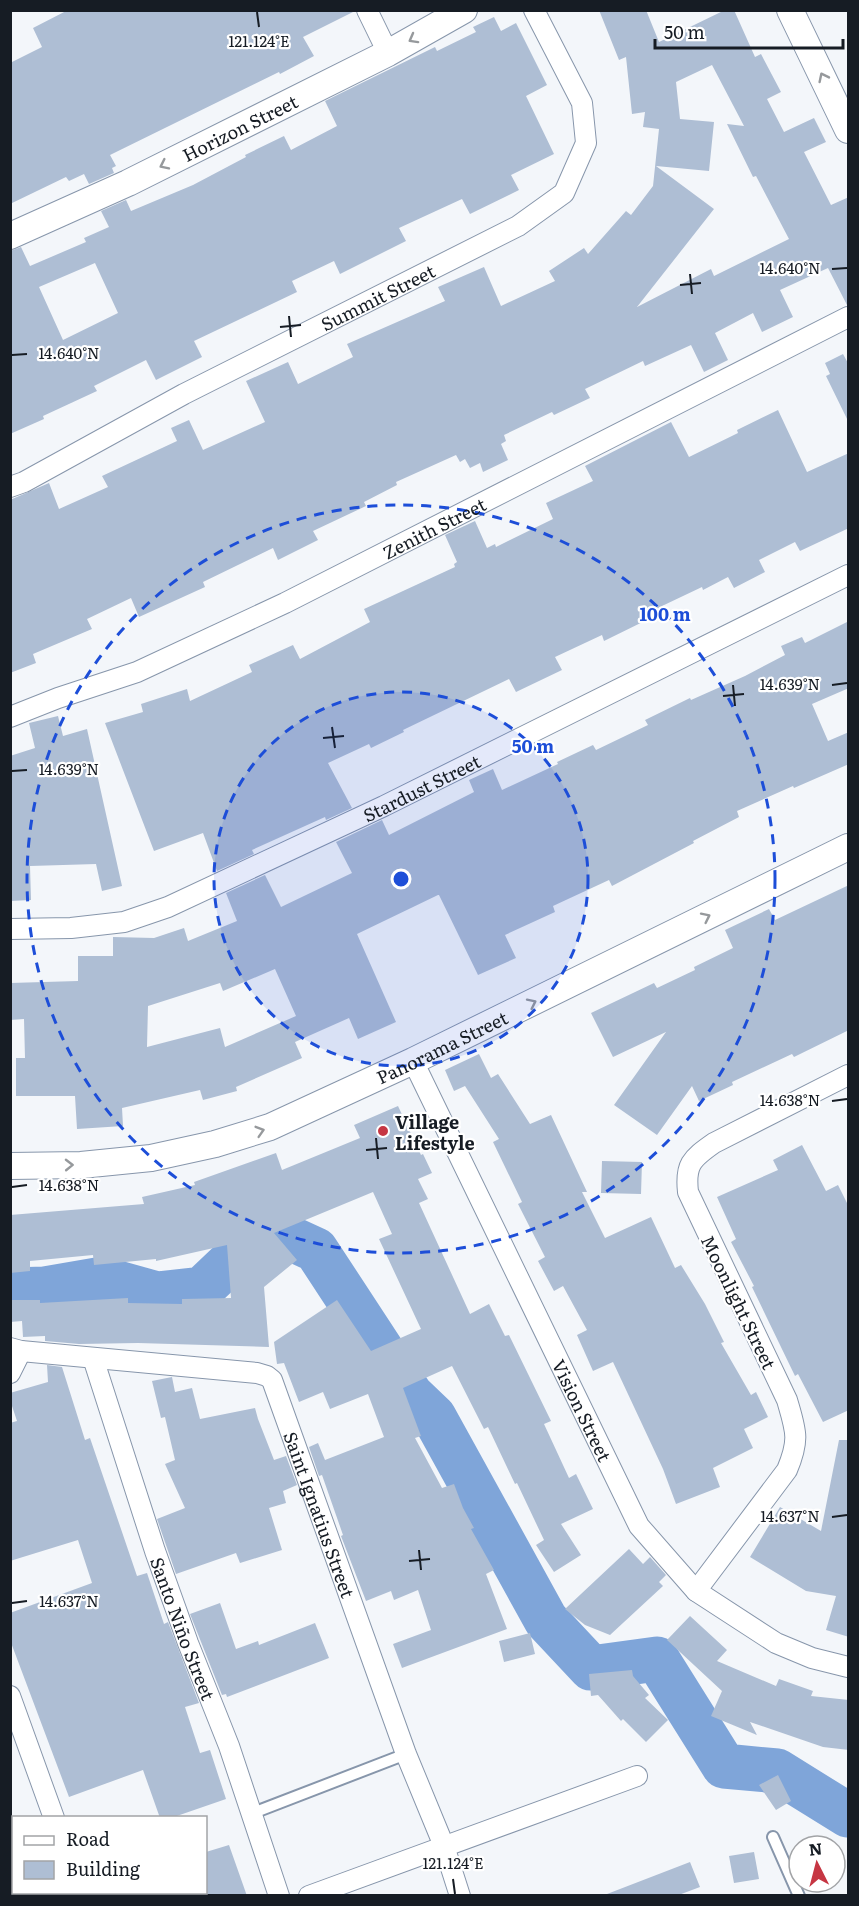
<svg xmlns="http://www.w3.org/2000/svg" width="859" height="1906" viewBox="0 0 859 1906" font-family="Literata,serif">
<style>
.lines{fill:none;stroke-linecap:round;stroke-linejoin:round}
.river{stroke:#7fa5d9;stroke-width:45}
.building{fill:#aebed4;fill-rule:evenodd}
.service-casing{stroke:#8796ab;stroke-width:14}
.minor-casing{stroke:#8796ab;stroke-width:22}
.tertiary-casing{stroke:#8796ab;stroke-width:28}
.service{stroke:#fff;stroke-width:10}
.minor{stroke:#fff;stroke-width:20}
.tertiary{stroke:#fff;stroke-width:26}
.oneway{stroke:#96999c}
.ticks{fill:none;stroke:#161c24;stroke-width:2}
.ring{fill:none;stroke:#1d4ed8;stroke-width:3;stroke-dasharray:10 8}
.poi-dot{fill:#c63643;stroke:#fff;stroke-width:2}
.labels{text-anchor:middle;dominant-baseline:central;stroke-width:4.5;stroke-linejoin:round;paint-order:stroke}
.street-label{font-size:18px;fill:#161c24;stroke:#fff}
.poi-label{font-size:18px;font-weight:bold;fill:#161c24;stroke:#fff;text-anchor:start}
.ticks-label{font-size:15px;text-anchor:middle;fill:#161c24;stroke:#fff;stroke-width:4.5;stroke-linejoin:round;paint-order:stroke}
.centre{fill:#1d4ed8;stroke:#fff;stroke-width:3}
.ring-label{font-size:18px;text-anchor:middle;font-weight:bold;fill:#1d4ed8;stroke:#fff;stroke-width:4.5;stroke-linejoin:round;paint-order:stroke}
</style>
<rect width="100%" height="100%" fill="#f3f6fa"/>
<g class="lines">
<path class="river" d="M10 1290 45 1289 103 1279 157 1294 202 1289 243 1250 279 1233 316 1250 411 1395 434 1417 546 1620 591 1668 657 1659 724 1766 777 1771 848 1815"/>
</g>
<path class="building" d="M68 10H355V11L303 37 314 56 280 74 279 72 110 155 116 166 112 168 114 173 89 184 84 174 69 181 66 177 10 204V63L42 47 33 28Z
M599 10H646L659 42 725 10H734L755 57 761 54 781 92 767 99 784 132 814 118 826 142 804 152 831 205 849 197V305H847L828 268 780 290 793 317 762 332 753 313 715 333 728 360 704 372 691 345 645 366 643 361 585 389 590 398 554 415 552 412 504 435 506 441 501 444 508 460 483 472 480 463 470 468 465 459 460 462 456 455 396 482 397 485 364 502 366 506 313 531 318 540 278 560 273 548 203 582 205 587 139 617 131 598 87 619 92 629 33 654 36 663 10 673V500L49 483 59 509 108 487 102 476 177 441 171 428 189 420 203 450 265 422 246 381 288 362 298 384 353 357 347 344 445 301 438 287 484 267 501 306 555 281 549 271 584 248 588 254 626 211 631 215 653 186 659 129 643 127 645 112 632 114 626 57 619 60ZM712 65 744 126 727 124 753 177 756 176 789 239 714 276 711 269 637 307 714 209 656 166 709 171 714 122 680 119 676 82Z
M494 17 501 31 516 23 547 85 526 96 554 154 511 175 519 190 470 214 462 199 399 228 406 241 340 274 334 261 292 281 297 292 194 341 202 357 156 380 146 360 94 386 97 391 43 416 44 419 10 434V251L21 247 30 266 86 242 84 238 109 227 101 211 126 200 131 211 193 185 246 157 245 155 284 136 291 150 337 126 325 101 435 47 437 51 476 32 473 27ZM95 263 118 313 63 340 39 287Z
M843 354 849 365V423L826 376 830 374 825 363Z
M778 410 807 472 849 453V528L800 551 795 542 759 560 765 572 734 588 728 577 703 590 702 587 662 606 665 611 604 641 602 635 555 657 562 670 516 692 509 679 403 730 404 732 371 748 369 744 328 763 352 808 326 820 325 817 252 850 254 854 217 871 203 833 154 851 105 723 143 712 141 704 187 689 190 701 252 672 249 665 293 645 300 659 370 622 364 609 455 567 454 564 457 562 445 535 475 521 487 548 495 544 496 547 553 519 546 503 593 481 585 466 671 422 689 457 738 433 737 430Z
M849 621V688L812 704 828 741 849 732V764L794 788 793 786 737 811 739 817 693 841 694 843 612 886 609 880 553 906 555 912 505 935 516 958 478 975 439 895H438L357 934 396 1022 358 1039 349 1018 295 1042 302 1058 236 1087 237 1091 203 1100 200 1090 122 1108 123 1126 77 1129 75 1096H16V1058H25L24 1019 10 1020V983L78 981V956H113V937L154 938 184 928 188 941 237 921 226 893 265 875 281 907 352 873 336 842 382 820 389 835 474 792 469 780 493 769 502 790 558 764 557 762 593 745 596 750 648 725 645 720 690 698 691 700 745 676 785 655 781 646 802 637 805 643ZM275 969 296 1016 225 1047 220 1028 147 1047 148 1006 220 983 223 991Z
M58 716 63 736 87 729 122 886 102 891 96 864 30 866 31 900 10 901V756L35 748 29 723Z
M849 885V1030L794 1057 792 1054 732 1082 733 1085 699 1101 692 1086 657 1135 614 1105 666 1032 613 1057 591 1013 654 983 657 988 695 970 694 967 733 948 725 930 769 909 775 920Z
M479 1054 491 1078 498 1074 530 1124 551 1115 587 1192H582L605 1238 651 1217 675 1268 681 1265 705 1304 724 1342 721 1343 751 1395 756 1392 768 1417 744 1429 753 1448 713 1468 720 1487 676 1504 663 1469 613 1362 593 1371 577 1335 587 1330 563 1286 554 1291 538 1261 545 1257 518 1204 522 1202 493 1142 499 1139 465 1086 454 1091 445 1070Z
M398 1106 421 1155 423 1154 432 1173 418 1179 428 1199 419 1203 470 1314 489 1304 505 1336 509 1335 551 1421 544 1424 569 1478 576 1474 593 1509 561 1524 581 1555 554 1572 536 1545 544 1540 517 1483 515 1484 488 1427 484 1429 452 1366 403 1388 421 1436 415 1438 442 1488 454 1484 463 1508 474 1528 471 1529 494 1570 486 1574 507 1629 402 1668 393 1644 431 1630 418 1590 394 1600 391 1591 366 1601 341 1536 343 1535 322 1475 319 1476 309 1447 318 1443 325 1460 384 1437 368 1394 330 1409 323 1392 299 1402 284 1363 277 1364 274 1342 337 1300 371 1351 421 1329 379 1239 392 1234 373 1192 274 1233 297 1260 264 1287 269 1347 138 1343 79 1344 45 1341V1336L23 1337 22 1321 10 1322V1300H40V1303L128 1298V1303L182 1304V1299L231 1298 227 1245 156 1261V1259L94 1265 93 1255 30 1261V1271L10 1273V1215L144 1204 142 1197 195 1185 194 1182 276 1153 282 1170 360 1138 354 1125Z
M802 1145 826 1191 838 1185 849 1207V1410L823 1422 798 1374 795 1376 752 1287 754 1286 731 1242 736 1239 717 1197 778 1170 773 1160Z
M602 1161 642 1162 641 1194 601 1193Z
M47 1365 62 1367 85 1440 90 1438 137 1576 147 1573 164 1624 168 1622 199 1703 185 1707 200 1753 210 1750 226 1799 171 1818H160L143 1770 69 1797 10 1640V1613L92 1583 78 1540 10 1561V1423L17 1421 10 1400V1393L48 1382Z
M172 1377 175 1392 192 1388 200 1419 255 1408 258 1419 274 1460 286 1456 297 1485 283 1491 286 1503 269 1508 282 1550 240 1563 236 1553 176 1574 157 1519 185 1508 165 1464 175 1460 165 1417 161 1418 152 1381Z
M839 1440H849V1637L826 1630 836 1596 806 1591 750 1557 780 1507 821 1531Z
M629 1549 643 1564 650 1557 666 1575 659 1582 663 1586 610 1635 585 1625 565 1609Z
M220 1603 236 1649 258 1641 259 1645 315 1623 329 1658 227 1697 226 1694 222 1695 190 1614Z
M690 1616 727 1650 717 1661 776 1686 779 1679 813 1691 811 1696 849 1700V1750L823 1747 750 1722 757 1735 711 1716 722 1691 667 1640Z
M530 1633 535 1654 504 1662 499 1641Z
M632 1670 633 1676 649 1695 645 1698 668 1720 646 1742 623 1719 621 1721 598 1695 591 1696 589 1674Z
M778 1775 791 1801 776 1810 759 1785Z
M229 1845 247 1896H206V1852Z
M754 1852 759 1879 734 1883 729 1856Z
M690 1862 700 1887 676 1896H607V1894Z"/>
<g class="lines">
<defs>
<path id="service" d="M253 1813 406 1754
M773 1837 799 1896"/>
<g id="minor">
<path d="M367 10 388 53"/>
<path id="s1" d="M10 487 24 482 184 394 518 226 564 193 586 143 582 103 534 10"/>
<path id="s2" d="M10 717 58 698 137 672 285 603 848 317"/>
<path id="s3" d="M10 929 71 928 124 922 168 907 384 806 848 575"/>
<path id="s4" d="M413 1061 639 1526 696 1591 776 1643 812 1658 848 1667"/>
<path id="s5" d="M10 1348 21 1351 257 1373 267 1376 272 1380 406 1754 444 1846 460 1896"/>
<path id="s6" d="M93 1358 155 1551 188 1643 229 1746 279 1896"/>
<path d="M10 1373 21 1351"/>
<path d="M696 1591 787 1470C800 1439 796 1431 787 1400L688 1192C685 1165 691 1159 714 1143L848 1075"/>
<path d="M10 1696 54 1818"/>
<path d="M81 1892 82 1896"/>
<path d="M309 1896 637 1776"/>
</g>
<g id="tertiary">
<path d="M790 10 848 130"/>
<path id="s7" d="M10 236 128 183 388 53 464 10"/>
<path id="s8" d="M10 1166 81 1165 151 1158 215 1144 270 1127 413 1061 848 847"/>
</g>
</defs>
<use href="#service" class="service-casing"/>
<use href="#minor" class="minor-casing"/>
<use href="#tertiary" class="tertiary-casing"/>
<use href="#service" class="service"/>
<use href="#minor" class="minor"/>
<use href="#tertiary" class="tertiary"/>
</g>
<defs><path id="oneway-chevron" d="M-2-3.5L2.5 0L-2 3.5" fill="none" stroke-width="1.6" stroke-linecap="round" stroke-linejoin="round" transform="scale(1.5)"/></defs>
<g class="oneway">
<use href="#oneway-chevron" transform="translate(413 39) rotate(151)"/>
<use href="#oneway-chevron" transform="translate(823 77) rotate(-116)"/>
<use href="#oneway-chevron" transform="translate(164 165) rotate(154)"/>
<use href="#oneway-chevron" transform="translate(706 917) rotate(-26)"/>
<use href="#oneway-chevron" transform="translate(532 1003) rotate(-26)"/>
<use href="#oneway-chevron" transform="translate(260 1131) rotate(-17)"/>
<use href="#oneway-chevron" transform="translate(69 1165) rotate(-1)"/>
</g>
<path class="ticks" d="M257 12 259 27M832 269 847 268M690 274 692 294M680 285 701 283M289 316 291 337M280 327 301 325M12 355 27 354M733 685 735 706M832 685 847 683M723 696 744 694M332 727 335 748M323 738 344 736M12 771 27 770M832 1101 847 1099M376 1138 378 1159M366 1150 387 1148M12 1187 27 1185M832 1517 847 1515M419 1550 421 1570M409 1561 430 1559M12 1603 27 1601M453 1879 455 1894"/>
<circle cx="401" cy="879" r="187" fill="#1d4ed8" fill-opacity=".12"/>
<g class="ring">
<circle cx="401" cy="879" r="187"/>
<circle cx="401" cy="879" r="374"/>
</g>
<circle class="poi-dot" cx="383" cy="1131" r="6"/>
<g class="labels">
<g class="street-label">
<text stroke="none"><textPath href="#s7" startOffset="254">Horizon Street</textPath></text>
<text stroke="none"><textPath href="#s1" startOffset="414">Summit Street</textPath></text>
<text stroke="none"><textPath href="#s2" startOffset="465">Zenith Street</textPath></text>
<text stroke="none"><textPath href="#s3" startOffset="441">Stardust Street</textPath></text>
<text stroke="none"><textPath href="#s8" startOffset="454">Panorama Street</textPath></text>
<text transform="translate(739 1302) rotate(64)">Moonlight Street</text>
<text stroke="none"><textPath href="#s4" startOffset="388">Vision Street</textPath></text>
<text stroke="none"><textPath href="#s5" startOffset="408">Saint Ignatius Street</textPath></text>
<text stroke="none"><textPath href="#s6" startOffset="285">Santo Niño Street</textPath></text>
</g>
<g class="poi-label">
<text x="395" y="1121">Village<tspan x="395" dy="21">Lifestyle</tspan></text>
</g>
</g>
<g class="ticks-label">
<text x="259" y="47">121.124°E</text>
<text x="790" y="274">14.640°N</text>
<text x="69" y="359">14.640°N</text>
<text x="790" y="690">14.639°N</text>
<text x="69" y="775">14.639°N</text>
<text x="790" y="1106">14.638°N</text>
<text x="69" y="1191">14.638°N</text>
<text x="790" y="1522">14.637°N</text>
<text x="69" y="1607">14.637°N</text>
<text x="453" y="1869">121.124°E</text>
</g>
<circle cx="401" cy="879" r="9" class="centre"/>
<g class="ring-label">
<text x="665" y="621">100 m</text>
<text x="533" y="753">50 m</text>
</g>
<rect width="859" height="1906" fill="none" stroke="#161c24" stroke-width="24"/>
<rect x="12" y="1816" width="195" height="78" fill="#ffffff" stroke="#a2a4a7" stroke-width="1.5"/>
<rect x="24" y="1836" width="30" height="9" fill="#ffffff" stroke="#a2a4a7" stroke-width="1.5"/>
<text x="66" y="1846" font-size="18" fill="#161c24">Road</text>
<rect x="24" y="1861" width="30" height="18" fill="#aebed4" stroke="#a2a4a7" stroke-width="1.5"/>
<text x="66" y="1876" font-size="18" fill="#161c24">Building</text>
<g transform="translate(817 1864) rotate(354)"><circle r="28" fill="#ffffff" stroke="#a2a4a7" stroke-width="1.5"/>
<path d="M0-4.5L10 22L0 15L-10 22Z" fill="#c63643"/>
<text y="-9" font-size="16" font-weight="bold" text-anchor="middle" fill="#161c24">N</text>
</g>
<path d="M655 39v9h188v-9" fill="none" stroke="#161c24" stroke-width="3"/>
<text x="664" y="39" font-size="18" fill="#161c24" stroke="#ffffff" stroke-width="4.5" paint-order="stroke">50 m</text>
</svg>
